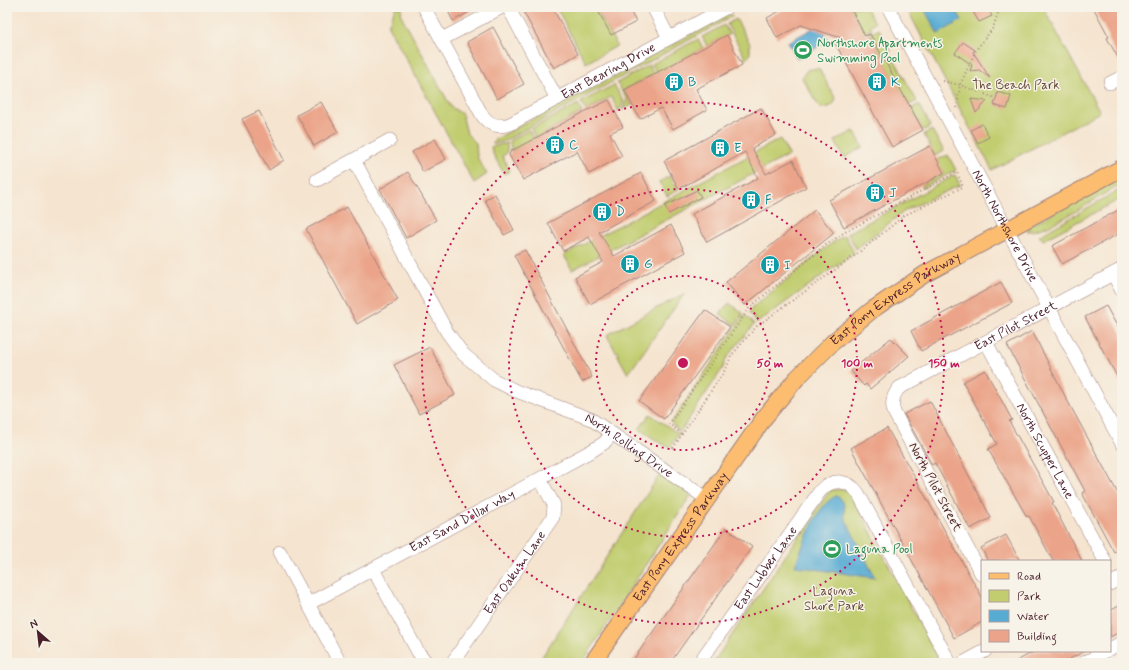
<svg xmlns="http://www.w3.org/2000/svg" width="1129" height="670" viewBox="0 0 1129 670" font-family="Mynerve,sans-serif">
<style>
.green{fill:#c1cd6f;stroke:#86764d}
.water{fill:#58acd4;stroke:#516680}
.building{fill:#eba489}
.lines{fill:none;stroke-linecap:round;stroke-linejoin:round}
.minor-casing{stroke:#a0827d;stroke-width:14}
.major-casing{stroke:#a0827d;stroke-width:18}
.path{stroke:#a0827d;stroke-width:2;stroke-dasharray:1 3;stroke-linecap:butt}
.minor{stroke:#fff;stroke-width:13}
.major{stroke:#fcbd6f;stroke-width:16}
.ring{fill:none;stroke:#c2185b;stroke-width:2;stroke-dasharray:2 4}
.labels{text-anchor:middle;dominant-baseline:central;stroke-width:3;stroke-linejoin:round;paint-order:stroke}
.leisure-label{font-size:13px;fill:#27864d;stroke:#f7f3e8;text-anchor:start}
.street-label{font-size:13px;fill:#4a1f2b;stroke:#f7f3e8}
.culture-label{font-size:13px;fill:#0d838f;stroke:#f7f3e8;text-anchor:start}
.park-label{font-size:13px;fill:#684a3c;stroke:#f7f3e8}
.centre{fill:#c2185b;stroke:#f7f3e8;stroke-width:2}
.ring-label{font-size:12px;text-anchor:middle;font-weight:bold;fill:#c2185b;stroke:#f7f3e8;stroke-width:3;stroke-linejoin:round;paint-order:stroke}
</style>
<rect width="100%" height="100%" fill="#f7f3e8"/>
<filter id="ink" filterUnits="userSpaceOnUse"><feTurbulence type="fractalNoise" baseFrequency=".025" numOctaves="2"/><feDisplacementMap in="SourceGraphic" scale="8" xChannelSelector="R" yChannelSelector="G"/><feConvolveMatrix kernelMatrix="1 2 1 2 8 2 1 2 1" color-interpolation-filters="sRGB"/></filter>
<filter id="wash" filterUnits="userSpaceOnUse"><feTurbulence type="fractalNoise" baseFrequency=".012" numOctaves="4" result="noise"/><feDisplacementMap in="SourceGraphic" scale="16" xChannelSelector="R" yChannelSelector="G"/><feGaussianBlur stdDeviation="0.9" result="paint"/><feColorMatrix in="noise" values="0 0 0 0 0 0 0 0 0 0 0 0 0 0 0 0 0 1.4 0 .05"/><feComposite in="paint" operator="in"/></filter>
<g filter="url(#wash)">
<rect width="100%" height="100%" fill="#f5e4cf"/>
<path class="green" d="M402 7 401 15 451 107 462 114 467 134 476 143 477 157 487 174 474 183 388 26 395 8Z
M556 7H595L617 46 586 63Z
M850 7H866L875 23 870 25 872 29 844 46 840 38 860 27Z
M906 7H1043L1100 112 992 170Z
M729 14 733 16 502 142 493 144 494 140Z
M736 19 750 44V55L746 59 727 24Z
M724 25 730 34 707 46 702 37Z
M879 29 891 51 882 56 870 34Z
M698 39 703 48 657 73 652 64Z
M892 55 917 101 909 105 884 60Z
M649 65 654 74 624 90 632 105 622 110 627 100 617 83Z
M811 69H819L836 99C833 107 828 108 820 108L802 78 807 70Z
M614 85 624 102 619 110V112L611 97 586 111 581 102Z
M578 104 582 112 536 138 531 129Z
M919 104 931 127 923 130 911 109Z
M529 130 534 139 511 151 510 140Z
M932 130 944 151 935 156 924 134Z
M854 131 863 147 844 158 835 141Z
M780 139 789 155 572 270 564 255Z
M507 143V153L502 156 510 171 504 174 492 152 491 147Z
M948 155 956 170 923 188 922 185 944 173 937 160Z
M955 175 960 185 906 210 856 249 848 233Z
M670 176 678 190 667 196 659 182Z
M1122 176V183C1101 195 1049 232 1027 231L1031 225Z
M1122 188V198L1043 240 1039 236Z
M845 235 854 253 757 323 749 312 753 307 832 243Z
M685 293 628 374 617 354H619L617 351 616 352 607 335Z
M729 303 743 313 735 325 720 314Z
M744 315 754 324 726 359 723 368 680 432 671 423Z
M650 414 679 434 670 447 662 444 639 429Z
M660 474 691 495 582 663H538Z
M848 489 941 663H713L830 490Z"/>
<path class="water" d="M923 7H954L962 20 938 34Z
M819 25 829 41 797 58 788 42Z
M836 496C845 500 845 507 844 516L875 578 795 566C803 546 816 505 836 496Z"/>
<g id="blocks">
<path class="building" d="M446 7H478L453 21Z
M530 7H552L578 54 554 68 523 11Z
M596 7H628L636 22 611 35Z
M787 7H850L865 36 870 34 923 130 892 147 834 41 841 38 801 25 777 38 767 18Z
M978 7H987L992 16 979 22 972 10Z
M1093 7H1122V65L1107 38 1109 37Z
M493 27 524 84 497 99 467 42Z
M727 35 742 65 696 89 707 110 673 129 661 108 640 119 624 90Z
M963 42 975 50 973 52 990 78 979 70 970 71 972 65 955 53Z
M998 92 1011 96 1007 109 994 105Z
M971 99 987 101 976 113Z
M609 100 623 127 610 133 622 156 589 174 577 151 523 180 509 155 511 151 586 111Z
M321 102 338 132 314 146 297 115Z
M761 108 776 135 752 148 766 174 793 160 806 187 707 242 692 214 758 178 745 152 679 189 664 161Z
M259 111 284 160 269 170 242 119Z
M982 124 989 137 978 143 971 130Z
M435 139 446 159 423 172 412 152Z
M930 146 944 173 844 227 829 200Z
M408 172 436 220 406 238 380 189Z
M641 173 656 201 599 232 614 256 671 225 685 252 590 304 575 277 603 262 589 237 563 251 548 223Z
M697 190 701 197 669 214 665 206Z
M495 194 514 230 504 235 485 200Z
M347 207 398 300 357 324 306 229Z
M1122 208V232L1062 264 1052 246Z
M815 210 834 233 745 305 726 282Z
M525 250 592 377 582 382 514 255Z
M1001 282 1012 303 921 351 911 331Z
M1106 306 1122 335V386L1085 317Z
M705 310 730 327 664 419 639 401Z
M1032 331 1066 398 1122 501V548L1114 552 1082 493 1085 491 1007 345Z
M891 338 909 356 870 389 866 384 864 386 851 371Z
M430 347 455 395 419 414 394 365Z
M985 370 1012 420 1009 421 1054 502 1052 503 1082 561H1053L1029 516 1027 517 988 449 997 444 963 382Z
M930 401 991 518 970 529 935 463 932 465 904 414Z
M887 428 982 597V622L954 638 851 448Z
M726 528 752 547 670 663H631Z
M1006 535 1020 561H988L981 548Z
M1122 604V631L1110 637V611Z
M1035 651H1085L1062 663H1013Z"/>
</g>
</g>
<g filter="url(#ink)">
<use href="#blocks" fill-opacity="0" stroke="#a0827d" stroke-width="1"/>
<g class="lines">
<defs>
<g id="minor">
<path id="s1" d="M424 7 482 115C489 125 498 128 510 124L727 7"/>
<path d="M508 7 557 99"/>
<path d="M653 7 669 38"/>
<path id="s2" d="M888 7 1122 444"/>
<path d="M442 39 502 7"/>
<path d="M1110 83 1122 77"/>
<path id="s3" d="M354 160 447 332 463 354 494 380 516 391 591 419 707 499"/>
<path d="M317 180 390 140"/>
<path d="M1113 274 1122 291"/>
<path id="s4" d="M986 342 1105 561"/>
<path d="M280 552 340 663"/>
<path d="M373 569 418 652 427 663"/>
<path id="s5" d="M982 575 894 412C891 403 893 395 899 388L1122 269"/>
<path d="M1110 584 1122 577"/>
<path id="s6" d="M308 604 593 450 604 443 612 434"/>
<path d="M1110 649 1122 642"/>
<path id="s7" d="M452 663 553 517 554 505 540 479"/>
<path id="s8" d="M699 663 820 491C832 478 848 479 858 493L950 663"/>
<path d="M963 663 985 651"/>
<path d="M1084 663 1106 651"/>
</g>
<g id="major">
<path id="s9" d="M592 663 764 418 797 378 833 342 872 310 925 274 1122 168"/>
</g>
</defs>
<use href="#minor" class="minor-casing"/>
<use href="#major" class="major-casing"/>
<path class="path" d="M943 81 960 85 995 98
M957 108 960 85 976 50 993 28 1000 7
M673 448 727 367 731 356 757 326 857 254 905 215 963 187 957 172 845 232 827 244 750 307 669 424 682 434"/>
<use href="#minor" class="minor"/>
<use href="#major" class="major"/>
</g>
</g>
<g class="ring">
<circle cx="683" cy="363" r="87"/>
<circle cx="683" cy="363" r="174"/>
<circle cx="683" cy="363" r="261"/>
</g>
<defs>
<symbol id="stadium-disc" viewBox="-11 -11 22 22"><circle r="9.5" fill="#2e9e5b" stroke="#f7f3e8"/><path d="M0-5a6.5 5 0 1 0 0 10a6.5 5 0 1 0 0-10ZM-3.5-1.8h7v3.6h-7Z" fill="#fff"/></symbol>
<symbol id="building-disc" viewBox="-11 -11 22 22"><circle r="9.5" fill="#0f9aa8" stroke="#f7f3e8"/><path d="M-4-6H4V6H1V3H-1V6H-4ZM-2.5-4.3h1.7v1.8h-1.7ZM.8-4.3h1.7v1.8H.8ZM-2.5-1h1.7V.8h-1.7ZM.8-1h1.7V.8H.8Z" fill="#fff"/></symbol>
</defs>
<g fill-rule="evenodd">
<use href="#stadium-disc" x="792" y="39" width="22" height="22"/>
<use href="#building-disc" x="663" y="71" width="22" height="22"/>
<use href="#building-disc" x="866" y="71" width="22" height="22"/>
<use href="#building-disc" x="544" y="134" width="22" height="22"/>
<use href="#building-disc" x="709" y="137" width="22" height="22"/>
<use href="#building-disc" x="864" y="182" width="22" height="22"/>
<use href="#building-disc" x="740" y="189" width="22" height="22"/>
<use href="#building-disc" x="591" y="201" width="22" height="22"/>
<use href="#building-disc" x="619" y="253" width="22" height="22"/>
<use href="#building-disc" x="759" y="254" width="22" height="22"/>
<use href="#stadium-disc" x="821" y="538" width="22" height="22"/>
</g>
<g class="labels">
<g class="leisure-label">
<text x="817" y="43">Northshore Apartments<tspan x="817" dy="15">Swimming Pool</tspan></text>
<text x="846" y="549">Laguna Pool</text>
</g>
<g class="street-label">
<text stroke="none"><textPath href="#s1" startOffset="266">East Bearing Drive</textPath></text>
<text stroke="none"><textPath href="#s2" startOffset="248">North Northshore Drive</textPath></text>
<text stroke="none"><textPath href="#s9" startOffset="478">East Pony Express Parkway</textPath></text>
<text stroke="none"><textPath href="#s5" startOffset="343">East Pilot Street</textPath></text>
<text stroke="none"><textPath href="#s3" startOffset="414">North Rolling Drive</textPath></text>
<text stroke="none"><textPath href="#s4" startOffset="124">North Scupper Lane</textPath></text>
<text transform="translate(935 487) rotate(62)">North Pilot Street</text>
<text stroke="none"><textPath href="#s6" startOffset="175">East Sand Dollar Way</textPath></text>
<text stroke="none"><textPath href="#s9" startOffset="154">East Pony Express Parkway</textPath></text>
<text stroke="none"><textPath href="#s8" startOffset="116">East Lubber Lane</textPath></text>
<text stroke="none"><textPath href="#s7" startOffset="110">East Oakum Lane</textPath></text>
</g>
<g class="culture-label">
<text x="688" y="82">B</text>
<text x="891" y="82">K</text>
<text x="569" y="145">C</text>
<text x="734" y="148">E</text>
<text x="889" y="193">J</text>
<text x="765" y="200">F</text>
<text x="616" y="212">D</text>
<text x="644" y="264">G</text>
<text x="784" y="265">I</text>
</g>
<g class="park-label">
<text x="1016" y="85">The Beach Park</text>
<text x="834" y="591">Laguna<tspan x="834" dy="15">Shore Park</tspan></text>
</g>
</g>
<circle cx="683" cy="363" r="6" class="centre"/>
<g class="ring-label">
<text x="770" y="367">50 m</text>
<text x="857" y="367">100 m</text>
<text x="944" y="367">150 m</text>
</g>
<rect width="1129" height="670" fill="none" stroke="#f7f3e8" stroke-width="24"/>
<rect x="981" y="560" width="130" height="92" fill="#f7f3e8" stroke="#b29e9c"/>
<rect x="989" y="573" width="20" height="6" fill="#fcbd6f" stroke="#b29e9c"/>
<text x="1017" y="580" font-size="12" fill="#4a1f2b">Road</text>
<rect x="989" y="590" width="20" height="12" fill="#c1cd6f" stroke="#b29e9c"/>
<text x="1017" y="600" font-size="12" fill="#4a1f2b">Park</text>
<rect x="989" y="610" width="20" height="12" fill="#58acd4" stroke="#b29e9c"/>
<text x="1017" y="620" font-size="12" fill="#4a1f2b">Water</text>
<rect x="989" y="630" width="20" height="12" fill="#eba489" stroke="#b29e9c"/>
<text x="1017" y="640" font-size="12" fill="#4a1f2b">Building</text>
<g transform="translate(38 632) rotate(332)" stroke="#f7f3e8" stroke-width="3" paint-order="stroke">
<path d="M0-3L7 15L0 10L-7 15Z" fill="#4a1f2b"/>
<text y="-6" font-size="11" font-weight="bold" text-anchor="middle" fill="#4a1f2b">N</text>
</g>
</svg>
